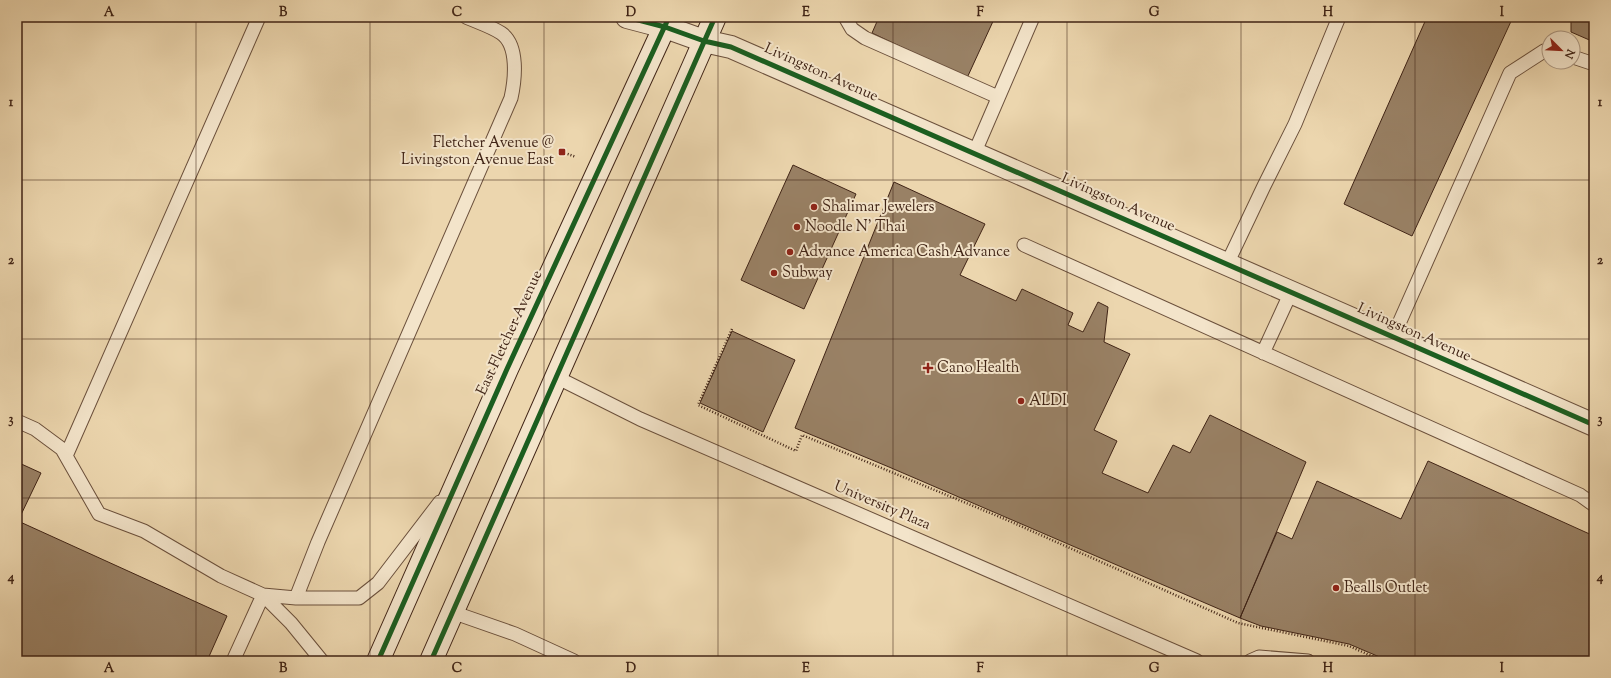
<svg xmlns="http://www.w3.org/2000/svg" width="1611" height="678" viewBox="0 0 1611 678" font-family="'Sorts Mill Goudy',serif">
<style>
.building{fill:#998165;stroke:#402416}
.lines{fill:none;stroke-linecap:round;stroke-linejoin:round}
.lane-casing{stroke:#6b503c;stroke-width:15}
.street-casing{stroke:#6b503c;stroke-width:24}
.secondary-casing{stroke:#402416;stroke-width:24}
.path{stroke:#402416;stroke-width:2.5;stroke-dasharray:1 2;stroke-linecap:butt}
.lane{stroke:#f3e4ca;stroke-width:13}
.street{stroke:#f3e4ca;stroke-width:22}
.secondary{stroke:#f3e4ca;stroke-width:22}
.cycleway-casing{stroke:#f3e4ca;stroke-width:8}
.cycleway{stroke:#1b5e20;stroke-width:5}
.grid{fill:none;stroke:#402416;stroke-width:1;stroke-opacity:0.55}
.poi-dot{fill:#8f2418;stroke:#f3e4ca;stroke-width:1.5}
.labels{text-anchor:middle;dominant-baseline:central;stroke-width:4;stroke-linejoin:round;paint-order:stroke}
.street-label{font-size:15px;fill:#402416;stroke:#f3e4ca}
.poi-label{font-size:15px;fill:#402416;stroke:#f3e4ca;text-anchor:start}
.neatline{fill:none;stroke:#402416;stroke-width:1.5}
.grid-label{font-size:13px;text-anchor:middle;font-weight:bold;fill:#402416}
</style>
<rect width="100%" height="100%" fill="#ecd6ae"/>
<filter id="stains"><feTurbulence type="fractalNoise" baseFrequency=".005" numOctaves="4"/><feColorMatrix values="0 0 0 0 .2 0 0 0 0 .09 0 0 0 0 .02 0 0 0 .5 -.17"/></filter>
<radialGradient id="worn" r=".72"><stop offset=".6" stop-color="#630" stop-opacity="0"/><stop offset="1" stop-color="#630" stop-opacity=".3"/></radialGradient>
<path class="building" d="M879 17H995L967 78 872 33Z
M1427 17H1513L1412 236 1344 204Z
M1571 17H1594V42L1571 32Z
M793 165 856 194 804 309 741 280Z
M894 182 985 224 960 275 1016 301 1022 289 1073 313 1068 325 1083 332 1098 302 1108 307 1104 342 1130 354 1094 430 1117 441 1102 473 1148 493 1173 445 1190 453 1210 415 1306 462 1240 618 889 467 795 428Z
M732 331 795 360 763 432 700 403Z
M1428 461 1594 536V661H1389L1349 644 1261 626 1240 618 1277 532 1292 539 1317 481 1401 519Z
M17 462 41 473 18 521 227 616 207 661H17Z"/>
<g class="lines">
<defs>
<path id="lane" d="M845 17 852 29 865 38 998 97
M1573 57 1594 64
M974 154 1033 17
M1024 245 1580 495 1594 505
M1227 264 1264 186 1295 124 1339 17
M1393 337 1510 73 1544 51 1549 52
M1263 353 1291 292
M556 377 640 419 1197 661
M17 421 35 429 62 449 99 514 144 531 221 576 263 595 296 598H359L378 583 440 502
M66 456 259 17
M263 595 291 623 322 661
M296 598 318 542 511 98C515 80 519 45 501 33 490 26 477 22 466 17
M452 612 515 634 574 661
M233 661 263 595
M1250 661 1259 657 1308 661"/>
<path id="street" d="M627 17 665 27 704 41 731 47 1594 425"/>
<path id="secondary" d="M378 661 507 369 669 17
M431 661 715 17"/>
</defs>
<use href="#lane" class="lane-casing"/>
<use href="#street" class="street-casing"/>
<use href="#secondary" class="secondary-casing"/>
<path class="path" d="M562 152 576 157
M732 329 698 405 796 451 802 435 1007 520 1238 623 1349 646 1383 661"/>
<use href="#lane" class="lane"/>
<use href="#street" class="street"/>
<use href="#secondary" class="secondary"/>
<defs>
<path id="cycleway" d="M627 17 665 27 704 41 731 47 1594 425
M378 661 507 369 669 17
M431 661 715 17"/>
</defs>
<use href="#cycleway" class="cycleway-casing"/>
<use href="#cycleway" class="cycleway"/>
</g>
<path class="grid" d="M196 17V661M370 17V661M544 17V661M718 17V661M893 17V661M1067 17V661M1241 17V661M1415 17V661M17 180H1594M17 339H1594M17 498H1594"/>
<g class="poi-dot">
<rect x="558" y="148" width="8" height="8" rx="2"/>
<circle cx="814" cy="207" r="4"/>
<circle cx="797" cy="227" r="4"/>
<circle cx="790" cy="252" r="4"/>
<circle cx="774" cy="273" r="4"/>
<path d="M926 362h4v4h4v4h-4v4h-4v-4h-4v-4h4z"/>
<circle cx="1021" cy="401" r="4"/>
<circle cx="1336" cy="588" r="4"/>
</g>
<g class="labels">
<g class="street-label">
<text transform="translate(821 73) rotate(24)">Livingston Avenue</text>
<text transform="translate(1118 203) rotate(24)">Livingston Avenue</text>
<text transform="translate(510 333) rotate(-65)">East Fletcher Avenue</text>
<text transform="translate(1414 333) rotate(24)">Livingston Avenue</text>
<text transform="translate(882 506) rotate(23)">University Plaza</text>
</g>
<g class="poi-label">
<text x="554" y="143" text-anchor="end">Fletcher Avenue @<tspan x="554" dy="17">Livingston Avenue East</tspan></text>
<text x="822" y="207">Shalimar Jewelers</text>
<text x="805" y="227">Noodle N' Thai</text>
<text x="798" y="252">Advance America Cash Advance</text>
<text x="782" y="273">Subway</text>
<text x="937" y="368">Cano Health</text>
<text x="1029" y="401">ALDI</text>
<text x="1344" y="588">Bealls Outlet</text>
</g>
</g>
<rect width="1611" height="678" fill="none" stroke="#ecd6ae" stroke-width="44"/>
<g transform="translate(1561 50) rotate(114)"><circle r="19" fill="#f3e4ca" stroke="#ab9782"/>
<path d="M0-3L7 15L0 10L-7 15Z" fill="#8f2418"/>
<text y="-6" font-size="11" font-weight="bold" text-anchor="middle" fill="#402416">N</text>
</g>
<rect x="22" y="22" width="1567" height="634" class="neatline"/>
<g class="grid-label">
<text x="109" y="16">A</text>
<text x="283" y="16">B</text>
<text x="457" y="16">C</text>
<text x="631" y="16">D</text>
<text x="806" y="16">E</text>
<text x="980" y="16">F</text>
<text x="1154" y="16">G</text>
<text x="1328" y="16">H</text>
<text x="1502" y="16">I</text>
<text x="11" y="106">1</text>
<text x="1600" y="106">1</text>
<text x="11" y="264">2</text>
<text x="1600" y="264">2</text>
<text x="11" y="423">3</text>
<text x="1600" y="423">3</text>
<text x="11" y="581">4</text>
<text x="1600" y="581">4</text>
<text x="109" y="672">A</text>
<text x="283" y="672">B</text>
<text x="457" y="672">C</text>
<text x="631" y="672">D</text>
<text x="806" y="672">E</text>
<text x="980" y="672">F</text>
<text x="1154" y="672">G</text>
<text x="1328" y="672">H</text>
<text x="1502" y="672">I</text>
</g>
<rect width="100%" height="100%" filter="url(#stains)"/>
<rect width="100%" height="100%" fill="url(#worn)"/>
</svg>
